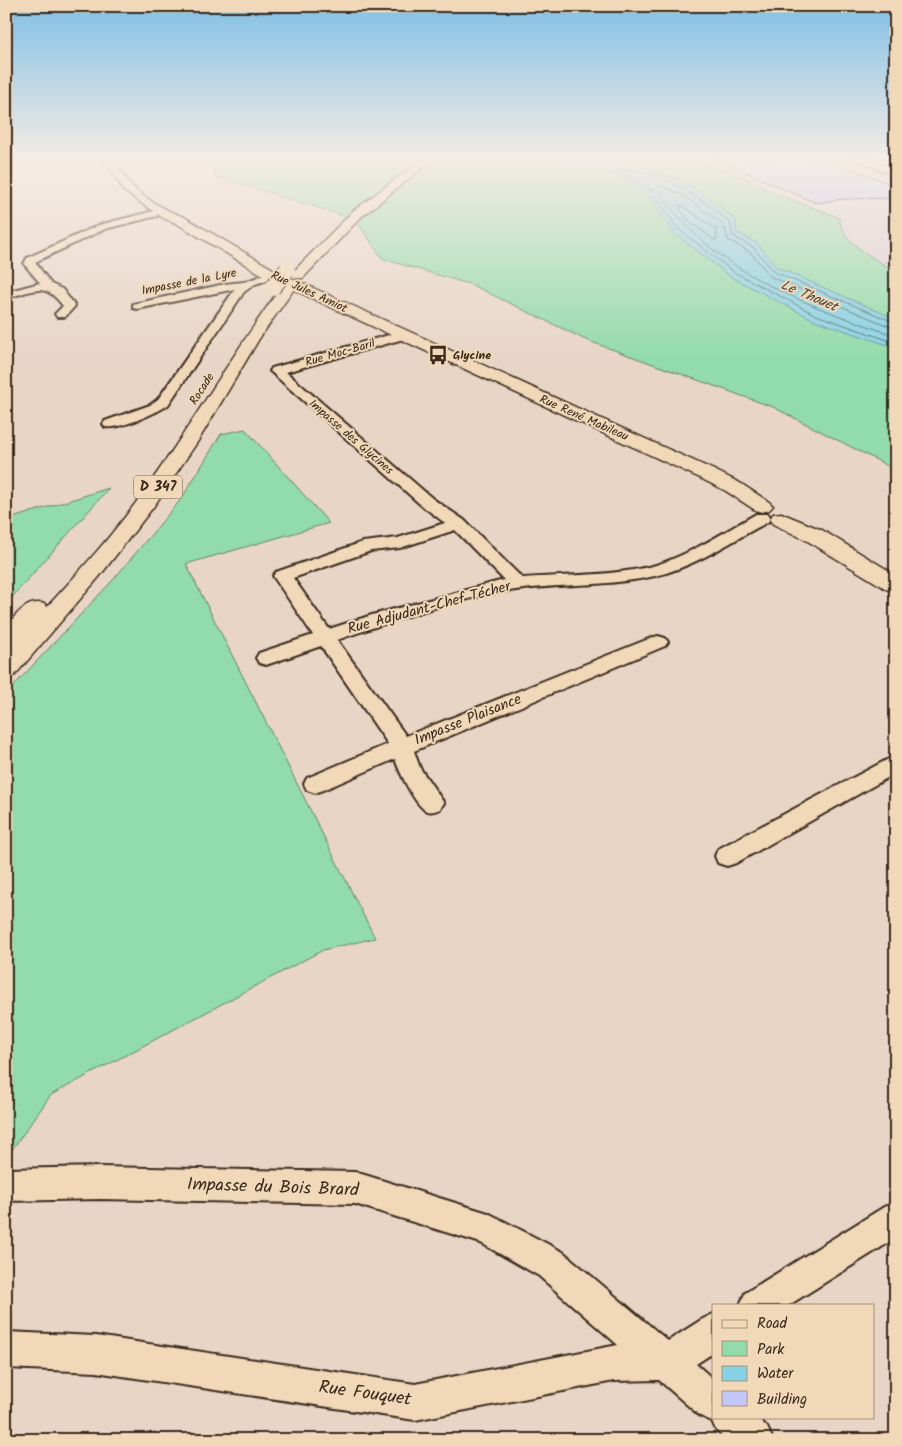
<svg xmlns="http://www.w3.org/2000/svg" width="902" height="1446" viewBox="0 0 902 1446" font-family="Kalam,sans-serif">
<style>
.built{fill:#ddd1d6}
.green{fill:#92dbaa;stroke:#668264}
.water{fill:#85d2e4;stroke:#678f95}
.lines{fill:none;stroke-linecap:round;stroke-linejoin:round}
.shore{stroke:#596d6d;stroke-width:1}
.building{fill:#c3c8fa;stroke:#3b2a1e}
.minor-casing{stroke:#3b2a1e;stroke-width:4}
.secondary-casing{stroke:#3b2a1e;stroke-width:3}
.trunk-casing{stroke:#3b2a1e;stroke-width:3}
.minor{fill:#f1d8b9;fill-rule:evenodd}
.secondary{fill:#f1d8b9;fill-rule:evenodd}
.trunk{fill:#f1d8b9;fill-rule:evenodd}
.trunk-bridge-casing{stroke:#3b2a1e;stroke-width:18;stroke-linecap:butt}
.trunk-bridge{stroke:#f1d8b9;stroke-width:16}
.labels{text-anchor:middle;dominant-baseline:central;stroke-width:4;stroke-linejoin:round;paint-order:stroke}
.far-street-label{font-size:12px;fill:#3b2a1e;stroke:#f1d8b9}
.far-poi-label{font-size:12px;font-weight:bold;fill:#3b2a1e;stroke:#f1d8b9;text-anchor:start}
.far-water-label{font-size:14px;font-style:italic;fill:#46433c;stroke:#f1d8b9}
.shield{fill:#f1d8b9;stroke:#725e4c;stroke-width:1}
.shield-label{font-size:14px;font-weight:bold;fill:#3b2a1e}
.street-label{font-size:15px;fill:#3b2a1e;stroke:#f1d8b9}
.near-street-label{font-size:18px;fill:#3b2a1e;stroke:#f1d8b9}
</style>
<rect width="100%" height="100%" fill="#e8d5c6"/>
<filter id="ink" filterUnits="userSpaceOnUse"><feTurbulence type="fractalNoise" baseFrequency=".02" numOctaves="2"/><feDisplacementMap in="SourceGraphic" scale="10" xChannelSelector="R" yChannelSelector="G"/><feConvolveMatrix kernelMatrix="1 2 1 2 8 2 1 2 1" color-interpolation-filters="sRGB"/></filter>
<g filter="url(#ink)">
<path class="built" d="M673 158H887L896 161V273L852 242 843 231 839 218 833 215 781 196 728 171Z"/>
<path class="green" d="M216 158H673L728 171 781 196 833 215 839 218C842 245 877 258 896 273V470L773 407 586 340 472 285 383 259 355 219 214 176 212 162Z
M245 429 329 523 186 564 375 938 323 950 51 1095 6 1158V694L113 580 182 498 221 434Z
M109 488 6 604V520Z"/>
<path class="water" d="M520 158C578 158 637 157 690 186 706 195 721 209 736 220V232L758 244 776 267 896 319V348L814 320 731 277 674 233 648 194 613 174 551 161Z"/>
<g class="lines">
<path class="shore" d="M681 205 716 229 717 239 714 240 688 220 680 208Z
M896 323 774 272 754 248 733 236 730 222C700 199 660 167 620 170L621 173 651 190 678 229 734 272 816 315 896 343
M896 329 771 277 750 252 728 240 724 225 684 196 662 186 659 188C662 199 671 208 678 216 732 280 819 309 896 336"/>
</g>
<path class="building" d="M714 158H823L896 186V198L842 199 816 203Z"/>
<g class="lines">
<defs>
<path id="minor" d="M154 211 157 212V216L105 229 35 262 51 284 62 289 75 306 65 317H57L55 314 63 306C44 280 33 292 6 298V292L40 283 24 264 27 258 99 225Z
M273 272 277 273V277L255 284 244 292 168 405C157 413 118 430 105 427L103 424 105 421 150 405 158 399 235 289 137 309 133 308V304L225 284 244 282Z
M403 331 409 335 407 338 286 372 433 499 464 520 522 578C563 575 618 576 656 565 691 554 724 532 756 514H768L770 518 768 522C735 539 702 562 666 573 618 587 566 583 516 590 455 598 395 620 337 640L406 736 651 638 658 636 665 638 668 642 665 646 414 751 420 768 444 803 440 809C435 811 430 813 425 810 414 803 399 771 395 759L323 790 315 793 307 790 304 784 307 778 388 744 321 646 266 665 259 663 256 658 259 653 313 635 273 576 276 572 363 542 398 538 445 523 421 505 270 371 272 368ZM455 530 504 580 372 615 329 629 293 578 371 551 400 548Z
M896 755V773L736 863 727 866 718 863 715 856 718 849Z
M100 1167 355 1172 488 1213 563 1252 668 1341 701 1320 713 1314V1353L696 1364 713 1379V1417H757L767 1427 773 1440H726L716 1430 712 1421 700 1416 659 1380 614 1381 415 1420 96 1372 6 1368V1332L96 1336 415 1384 618 1345 539 1276 481 1243 355 1204 100 1199 6 1201V1169Z
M896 1203V1238L789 1305H740L745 1293 884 1207Z"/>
<path id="secondary" d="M99 158H110C120 165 123 176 131 185 144 199 167 211 184 217L278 272 714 470 740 483 769 502 773 506 769 510 762 512 755 510 726 491 700 478 268 278 176 223 163 218 124 191 109 167Z
M851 158H865L896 169V176Z
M781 513 822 530 896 575V592L888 590 806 540 773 524 770 519 773 514Z"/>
<path id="trunk" d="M424 158H435L361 217 303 278H293L291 275 293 272 353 211Z
M287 285 294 289 259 339 198 441 154 506 99 577 15 675 6 678V652L10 648 6 649V626C18 614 26 599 45 604L47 607C79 572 112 536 140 497 190 429 232 354 282 286Z"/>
</defs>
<use href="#minor" class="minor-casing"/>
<use href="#secondary" class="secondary-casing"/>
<use href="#trunk" class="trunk-casing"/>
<use href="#minor" class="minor"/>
<use href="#secondary" class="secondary"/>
<use href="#trunk" class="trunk"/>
<defs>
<path id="trunk-bridge" d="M272 288 287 270"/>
</defs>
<use href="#trunk-bridge" class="trunk-bridge-casing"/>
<use href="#trunk-bridge" class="trunk-bridge"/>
</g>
</g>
<linearGradient id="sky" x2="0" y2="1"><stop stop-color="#80c0e6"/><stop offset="0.44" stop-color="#f5ece5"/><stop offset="1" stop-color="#f5ece5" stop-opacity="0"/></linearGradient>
<rect width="902" height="360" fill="url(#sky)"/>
<defs>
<symbol id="bus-bare" viewBox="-9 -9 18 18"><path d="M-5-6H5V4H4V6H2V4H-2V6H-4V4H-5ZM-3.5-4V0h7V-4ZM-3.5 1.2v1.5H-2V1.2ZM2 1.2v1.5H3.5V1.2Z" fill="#3b2a1e" stroke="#f1d8b9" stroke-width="2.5" paint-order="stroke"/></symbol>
</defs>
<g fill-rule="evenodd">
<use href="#bus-bare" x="424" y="341" width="28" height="28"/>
</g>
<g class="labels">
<g class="far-street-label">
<text transform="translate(189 282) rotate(-11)">Impasse de la Lyre</text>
<text transform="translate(309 292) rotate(25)">Rue Jules Amiot</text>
<text transform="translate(340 353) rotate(-16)">Rue Moc-Baril</text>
<text transform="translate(202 389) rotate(-57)">Rocade</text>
<text transform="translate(584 418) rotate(24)">Rue René Mabileau</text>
<text transform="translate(351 437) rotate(41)">Impasse des Glycines</text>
</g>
<g class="far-poi-label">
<text x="453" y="355">Glycine</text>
</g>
<g class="far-water-label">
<text transform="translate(809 296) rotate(23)">Le Thouet</text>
</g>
<rect class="shield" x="134" y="475.5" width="48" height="23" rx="4"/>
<g class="shield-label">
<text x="158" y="487">D 347</text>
</g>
<g class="street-label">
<text transform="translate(429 608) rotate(-15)">Rue Adjudant-Chef Técher</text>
<text transform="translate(468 720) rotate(-22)">Impasse Plaisance</text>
</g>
<g class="near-street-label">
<text transform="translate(273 1188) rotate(2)">Impasse du Bois Brard</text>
<text transform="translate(365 1394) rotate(8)">Rue Fouquet</text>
</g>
</g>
<rect width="902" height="1446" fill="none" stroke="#f1d8b9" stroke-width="25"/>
<rect x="12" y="12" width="877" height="1421" fill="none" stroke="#3b2a1e" stroke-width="2" filter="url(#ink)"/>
<rect x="712" y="1304" width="162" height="115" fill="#f1d8b9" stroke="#a8927b"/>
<rect x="722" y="1320" width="25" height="8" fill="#f1d8b9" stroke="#a8927b"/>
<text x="757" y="1328" font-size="15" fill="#3b2a1e">Road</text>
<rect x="722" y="1341" width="25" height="15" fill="#92dbaa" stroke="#a8927b"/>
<text x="757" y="1354" font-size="15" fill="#3b2a1e">Park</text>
<rect x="722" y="1366" width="25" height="15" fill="#85d2e4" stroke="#a8927b"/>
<text x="757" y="1378" font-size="15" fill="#3b2a1e">Water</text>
<rect x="722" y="1391" width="25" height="15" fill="#c3c8fa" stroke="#a8927b"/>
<text x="757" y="1404" font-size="15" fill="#3b2a1e">Building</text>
</svg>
